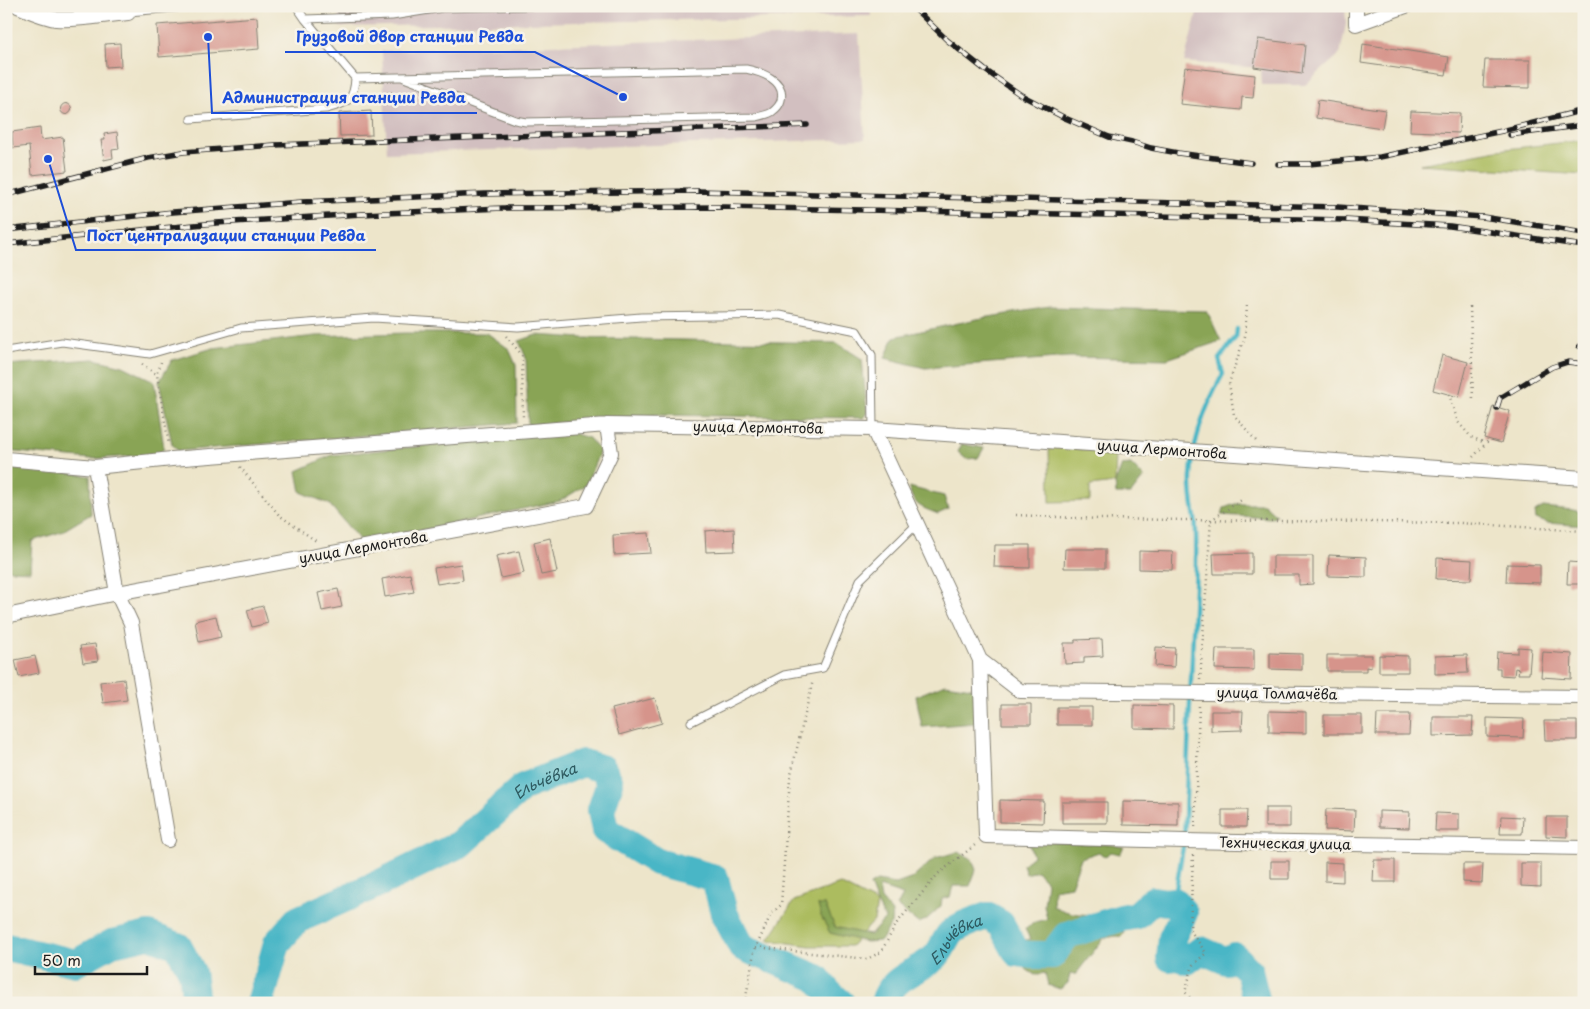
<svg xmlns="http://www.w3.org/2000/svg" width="1590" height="1009" viewBox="0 0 1590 1009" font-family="'Playpen Sans',sans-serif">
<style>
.industrial{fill:#d2bfc0}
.green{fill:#acbc5e;stroke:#646c3d}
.forest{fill:#89a455;stroke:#526038}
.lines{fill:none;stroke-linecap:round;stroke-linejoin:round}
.stream{stroke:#4ab6c6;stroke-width:4.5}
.river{stroke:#4ab6c6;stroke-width:28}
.building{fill:#d6948b}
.lane-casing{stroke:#848073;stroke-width:9}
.street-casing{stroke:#848073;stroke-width:16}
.path{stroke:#848073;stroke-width:2.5;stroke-dasharray:1 4;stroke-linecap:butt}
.lane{stroke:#fff;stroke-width:7}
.street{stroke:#fff;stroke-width:14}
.rail-casing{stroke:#1c1c1c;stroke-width:5.5}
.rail{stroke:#f7f3e8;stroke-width:4;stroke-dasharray:11;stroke-linecap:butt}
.labels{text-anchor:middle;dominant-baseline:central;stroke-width:5;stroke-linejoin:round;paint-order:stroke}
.street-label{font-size:14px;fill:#1c1c1c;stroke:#f7f3e8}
.water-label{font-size:15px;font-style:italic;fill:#2e5a60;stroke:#f7f3e8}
.leader{fill:none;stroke:#1d4ed8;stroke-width:2}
.callout-dot{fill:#1d4ed8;stroke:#f7f3e8;stroke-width:2}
.callout-label{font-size:15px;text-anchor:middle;font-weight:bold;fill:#1d4ed8;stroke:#f7f3e8;stroke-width:5;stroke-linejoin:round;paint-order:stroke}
</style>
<rect width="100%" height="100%" fill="#f7f3e8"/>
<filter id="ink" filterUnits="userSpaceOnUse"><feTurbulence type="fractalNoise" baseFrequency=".02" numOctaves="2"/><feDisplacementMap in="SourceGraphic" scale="10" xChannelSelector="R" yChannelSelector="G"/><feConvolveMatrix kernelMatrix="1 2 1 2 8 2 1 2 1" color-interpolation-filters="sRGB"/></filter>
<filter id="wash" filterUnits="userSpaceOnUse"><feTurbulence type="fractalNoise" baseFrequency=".0096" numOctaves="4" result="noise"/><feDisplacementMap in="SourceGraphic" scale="20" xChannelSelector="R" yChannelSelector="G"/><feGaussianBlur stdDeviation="1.12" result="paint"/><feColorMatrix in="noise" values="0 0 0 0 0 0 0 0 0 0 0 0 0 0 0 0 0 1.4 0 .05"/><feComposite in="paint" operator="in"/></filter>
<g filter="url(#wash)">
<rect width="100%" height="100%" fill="#ede5ca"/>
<path class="industrial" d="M338 6H870L871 16 339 27Z
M1199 6H1345L1346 24 1340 54 1305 85H1262L1261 68 1184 62Z
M859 34 865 139 387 153 382 51Z"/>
<path class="green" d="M1584 140V175L1420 164 1498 150Z
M1049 446 1116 452 1115 483 1090 486V501L1050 502Z
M840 884 877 903 874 921 851 946H810L768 940 794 901Z"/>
<path class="forest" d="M1049 307 1207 311 1221 341 1167 359 1070 357 925 368 885 358 894 337 977 319Z
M405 333H487L509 349 516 365 517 423 178 451 172 444 159 382 172 360 213 348 315 336Z
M536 335 583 338 837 343 862 359 867 412 864 418 658 415 528 425 526 358 519 341Z
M94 359 123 366 154 381 164 448 159 454 91 459 6 451V365Z
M572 433 589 438 600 451 586 485 560 501 362 543 329 504 301 492 297 471 332 455 492 439Z
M962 444 984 448 978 458 966 459 958 452Z
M1131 464 1144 477 1131 494H1116L1115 483 1122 465Z
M6 465 46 469 90 476 91 514 61 532 32 541 30 571 10 570 6 567Z
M909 487 944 496 948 509 938 514C921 507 913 506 909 487Z
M1235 504H1264L1276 515 1270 518 1222 515 1224 508Z
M1543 507 1573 510 1584 513V526L1547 523 1536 519 1535 512Z
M945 684 979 689 977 723 922 727 916 696Z
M1035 841 1113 845 1124 847 1120 854 1110 852 1105 857 1099 852 1081 858 1071 886 1054 889 1053 906C1077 918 1087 913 1111 915L1115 925 1109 930 1116 931 1120 928 1124 933 1121 937 1116 936 1104 938 1076 974H1070L1068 983 1060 989 1048 985 1045 973 1035 975C1025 969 1018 964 1012 953L1017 942 1030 939 1025 929 1035 922 1047 919 1044 905 1047 882 1037 871 1026 874 1023 864 1033 856 1029 844Z
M958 852 972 859 976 870 970 886H953L950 897 942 899 941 906 926 920 918 923 897 906 903 895 879 887 881 899 892 912 891 924 881 941 866 942 830 933 821 916 818 905H825L835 927 870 935 885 919 877 903 870 885 877 881 896 884 913 878 935 858Z"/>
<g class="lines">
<path class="stream" d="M1174 901 1184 841 1196 565C1196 550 1197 534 1195 519 1193 505 1190 491 1191 476 1193 439 1205 406 1223 374L1219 359 1236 337 1237 329"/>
<g class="river">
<path d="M6 947 76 963 112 943 149 935 178 946 192 972 196 1003"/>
<path id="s1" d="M260 1003 277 943 297 920 380 883 460 844 523 787 583 763 603 769 610 783 601 810 605 830 657 862 715 878 724 913 742 947 817 978 828 992 841 1003"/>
<path id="s2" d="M884 1003C890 978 917 972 934 958 941 952 944 942 949 935 957 925 974 921 987 916L1001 924 1017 953 1031 955H1052L1067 935 1121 918 1137 915 1153 900 1166 902 1174 901 1184 913 1172 938 1170 958 1184 956 1187 961 1201 950 1226 961 1234 956 1249 971 1257 1003"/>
</g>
</g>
<g id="blocks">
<path class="building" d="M338 6H377V12L338 13Z
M257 17 259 49 159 57 157 25Z
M1258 39 1305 45 1302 74 1254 67Z
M120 43 121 66 106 67 105 44Z
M1363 44 1449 57 1446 75 1361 63Z
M1485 60H1530V88L1483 87Z
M1185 67 1255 75 1253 98 1242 97 1241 110 1180 104Z
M392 92 393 101H385L384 93Z
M1318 100 1385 110 1382 128 1316 118Z
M60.5 109a5.5 5.5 0 1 1 11 0a5.5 5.5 0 1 1-11 0Z
M371 111 372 135 340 136 339 113Z
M1411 111 1460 113 1459 133 1410 131Z
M40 128 41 140 63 137 67 171 32 175 29 146 13 148 12 132Z
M117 132 119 149 112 150 113 158 104 160 101 140H105L104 134Z
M1442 355 1468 362 1459 397 1433 390Z
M1493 406 1510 411 1501 443 1484 438Z
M734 529 735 551 706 552 705 531Z
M649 533 651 553 614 555 613 535Z
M550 538 557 572 541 575 534 542Z
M995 545H1030V568L994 567Z
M1065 549H1105V568H1064Z
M519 551 524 573 501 578 496 556Z
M1139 551 1173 552 1172 570 1139 569Z
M1252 553V574H1214L1213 554Z
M1329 555 1366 557V577L1328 576Z
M1273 556H1313V584L1299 585V575H1273Z
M1437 558 1472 560 1471 580 1436 579Z
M1568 562 1584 563V584H1567Z
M461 564 463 580 437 584 434 568Z
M1507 564 1540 565V583L1506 582Z
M410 574 414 592 385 597 382 579Z
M338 589 342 607 322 611 318 593Z
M263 606 268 623 252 627 247 610Z
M216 616 221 637 199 642 195 621Z
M1102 639 1103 656 1084 657V663L1065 664 1064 643H1075V640Z
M95 644 98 661 83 663 80 646Z
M1156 647 1175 648 1174 667 1155 666Z
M1518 647 1531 648 1529 674H1518L1519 669 1515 668 1514 676 1500 675V668H1496L1497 652 1518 653Z
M1216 649H1254V670L1215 669Z
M1543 652 1572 654 1571 679 1541 677Z
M1270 653 1302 654V670L1270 669Z
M1327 655H1372L1371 668 1366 667V671H1327Z
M1379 655 1408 656V672H1379Z
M1467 655 1468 673 1435 674V656Z
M35 656 39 673 19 677 15 660Z
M124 679 127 700 103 703 100 682Z
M655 698 662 723 619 735 612 709Z
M1002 704H1031V724H1002Z
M1134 705 1173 706V729L1134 728Z
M1057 707H1092V725H1057Z
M1211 711H1243L1242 730 1211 731Z
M1269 711 1306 712V733L1269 732Z
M1377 714H1410L1409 735H1376Z
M1324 715H1362V734H1324Z
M1433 717H1473L1472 735 1433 736Z
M1487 718 1524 719 1523 738 1487 737Z
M1544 721H1577V740H1545Z
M1000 800 1044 801 1043 823 1000 822Z
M1123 801 1178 802V826L1123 825Z
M1062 802H1107V823H1062Z
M1265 808H1290V827H1265Z
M1326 809 1355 810 1354 831 1325 830Z
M1222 810H1247L1246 827H1222Z
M1379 811 1410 812 1409 828 1379 827Z
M1436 813 1459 814V831H1435Z
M1501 816 1523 817 1522 834H1500Z
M1546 817H1567V837L1546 836Z
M1374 860H1395V882H1373Z
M1271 861H1289V879H1271Z
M1325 862 1343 863V882L1325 881Z
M1521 863H1541V887L1521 886Z
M1463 864H1483L1482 883 1463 882Z"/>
</g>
</g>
<g filter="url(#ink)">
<use href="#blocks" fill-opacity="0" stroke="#848073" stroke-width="1"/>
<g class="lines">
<defs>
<path id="lane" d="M296 6 305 19 392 16 442 8 531 6
M1581 6 1584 10
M129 12 196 6
M305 19 355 78 746 69C761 72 786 80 781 100 780 105 776 109 772 112 767 115 761 116 756 117L526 122 515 120 404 78
M191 119 326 109C347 104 354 101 355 78
M6 351 62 342 150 354 241 328 374 318 518 327 641 317 779 315 857 331 872 355 873 429
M691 722 784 675 823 668 860 580 917 524"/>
<path id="street" d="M18 6C30 11 42 17 56 19 79 21 104 15 128 13L132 6
M1356 6V24L1406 6
M873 429 980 660 986 836 1184 841 1584 848
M6 459 95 467 172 459 607 425
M95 467 117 593 131 623 168 840
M6 616 117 593 586 506 611 453 607 425 873 429 1584 478
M980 660 1020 691 1584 697"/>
</defs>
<use href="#lane" class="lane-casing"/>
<use href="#street" class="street-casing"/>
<path class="path" d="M1247 306 1245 336 1229 383 1234 415 1256 441
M1470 307 1473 399
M506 336 522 355 523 418
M161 362 157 375 169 445
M142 364 157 375
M1449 394 1458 422 1471 437 1485 443
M1473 457 1489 440
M240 467 279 515 316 541
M1016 515 1099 519 1460 523 1584 531
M1200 680 1211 520 1243 499
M1195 827 1199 705
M1193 855 1190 930 1206 953 1193 965 1185 992 1195 1003
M756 947 867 959 881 952 897 923 938 874 975 845
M745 1003 754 952 771 914 781 905 790 778 813 680"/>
<use href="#lane" class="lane"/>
<use href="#street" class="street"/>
<defs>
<path id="rail" d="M912 6 947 40 985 70 1021 95 1065 118 1109 137 1132 142 1151 148 1178 153 1251 163
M1510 135 1584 125
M1278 164H1309L1380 157 1502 131 1584 110
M6 195 148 158 183 152 275 145 807 125
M6 230 173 212 301 202 485 194 698 191 1337 207 1483 217 1584 233
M6 244 151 229 216 223 362 214 503 208 725 207 1345 220 1450 226 1584 246
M1579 346 1584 348
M1497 408 1500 398 1552 367 1568 362 1584 364"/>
</defs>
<use href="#rail" class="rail-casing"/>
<use href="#rail" class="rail"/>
</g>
</g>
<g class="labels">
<g class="street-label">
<text transform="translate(758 427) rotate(1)">улица Лермонтова</text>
<text transform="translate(1162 449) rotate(4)">улица Лермонтова</text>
<text transform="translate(363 547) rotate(-10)">улица Лермонтова</text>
<text transform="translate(1277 693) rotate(1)">улица Толмачёва</text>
<text transform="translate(1285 843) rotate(1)">Техническая улица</text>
</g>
<g class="water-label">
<text stroke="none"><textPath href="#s1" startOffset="380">Ельчёвка</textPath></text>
<text stroke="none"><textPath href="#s2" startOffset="99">Ельчёвка</textPath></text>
</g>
</g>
<path class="leader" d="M623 97L535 52H285M208 37L212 113H477M48 159L76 250H376"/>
<g class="callout-dot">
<circle cx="623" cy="97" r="5"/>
<circle cx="208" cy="37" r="5"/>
<circle cx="48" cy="159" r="5"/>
</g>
<g class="callout-label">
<text x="410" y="42">Грузовой двор станции Ревда</text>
<text x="344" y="103">Администрация станции Ревда</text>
<text x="226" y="241">Пост централизации станции Ревда</text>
</g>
<rect width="1590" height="1009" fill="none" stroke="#f7f3e8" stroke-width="25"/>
<path d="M35 966v8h112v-8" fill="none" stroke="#1c1c1c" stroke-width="2.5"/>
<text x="42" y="966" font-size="15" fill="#1c1c1c" stroke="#f7f3e8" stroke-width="4" paint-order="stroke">50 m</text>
</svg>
